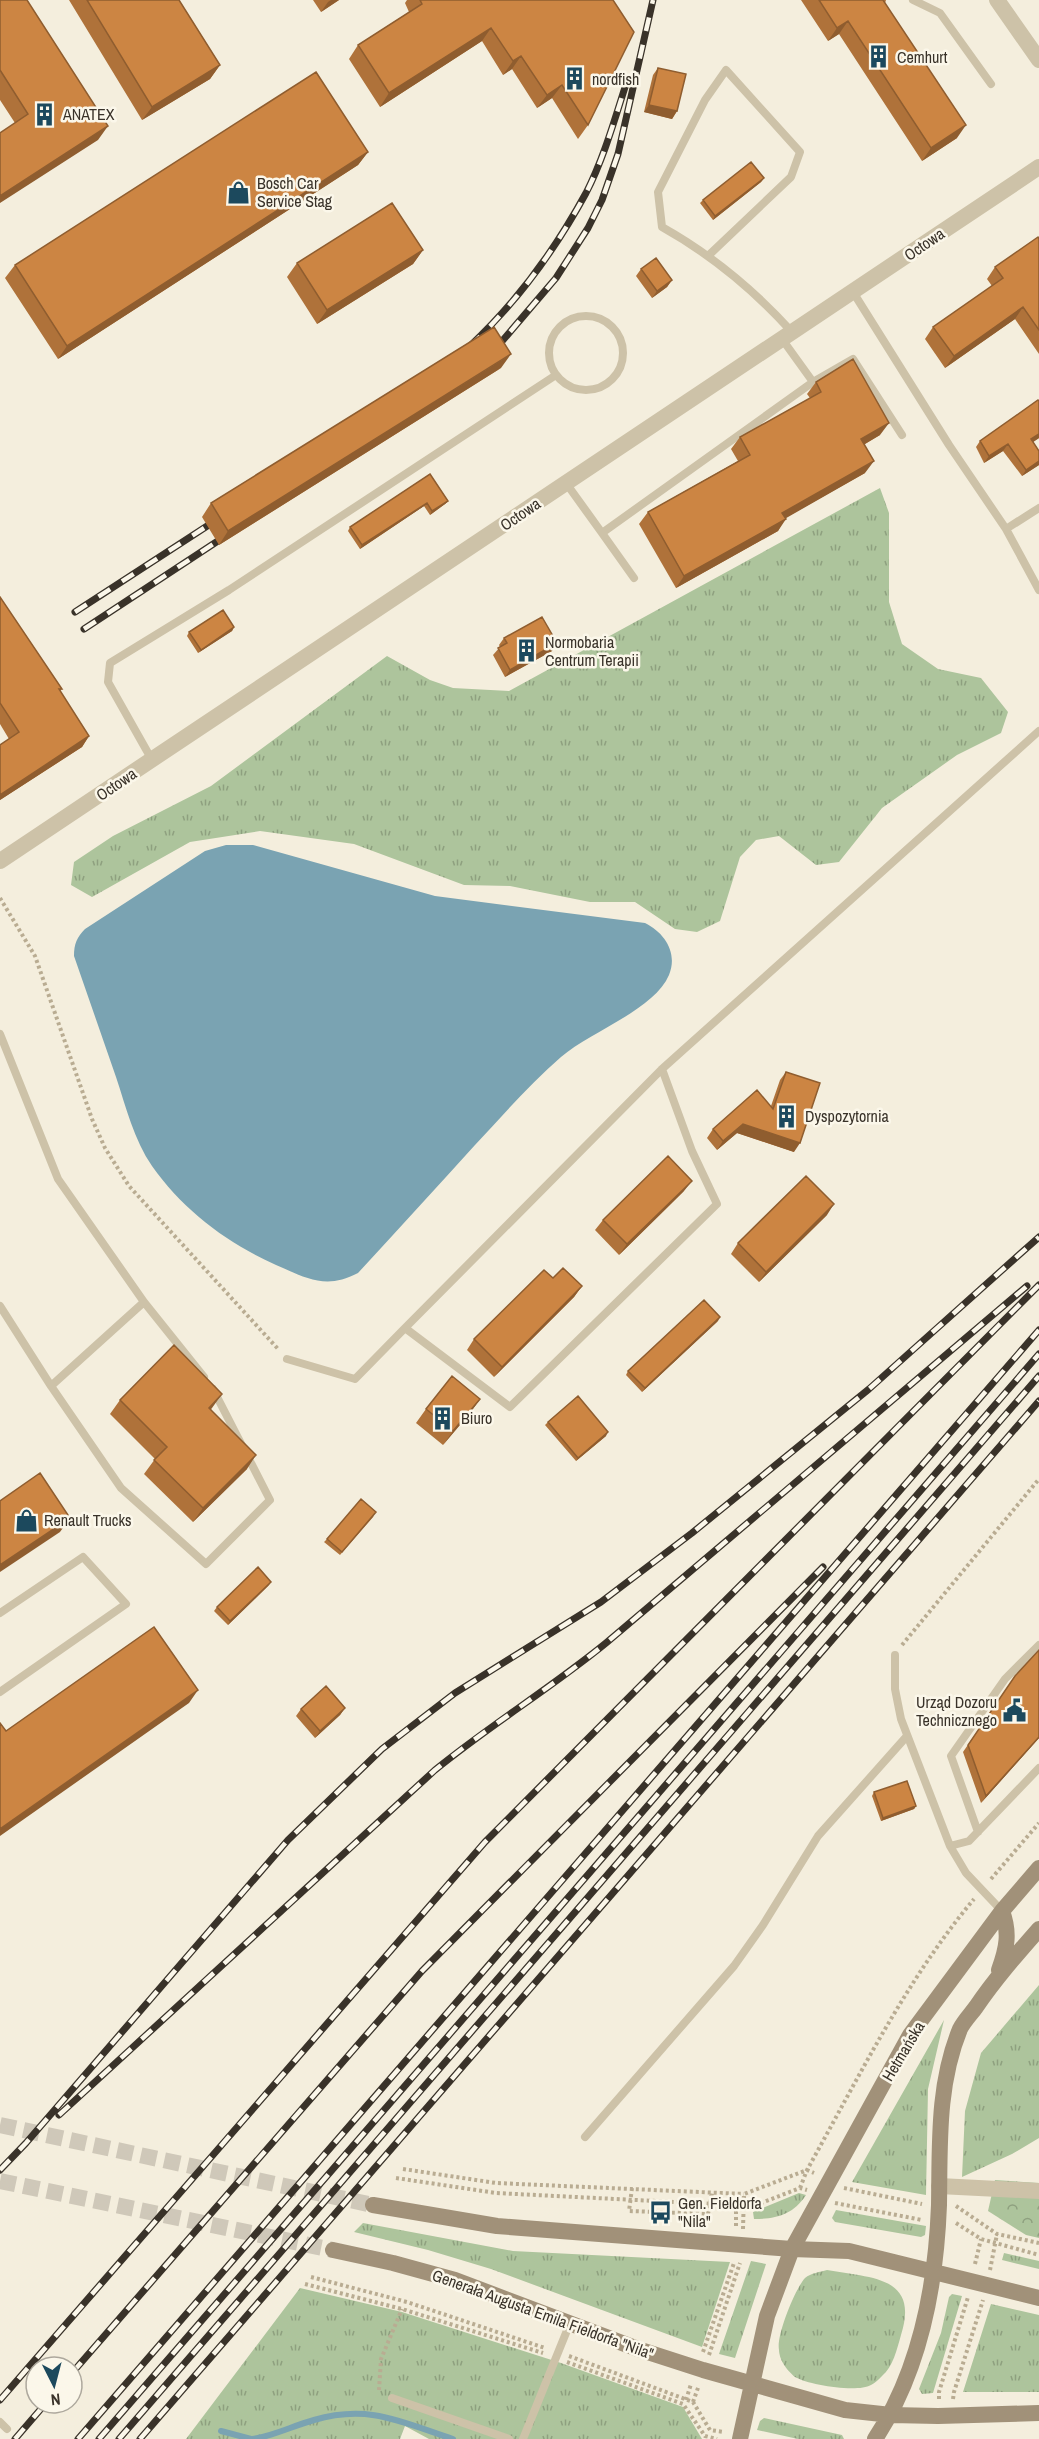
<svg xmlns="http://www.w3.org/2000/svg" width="1039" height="2439" viewBox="0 0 1039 2439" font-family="'Archivo Narrow',sans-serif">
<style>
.grass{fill:url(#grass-tufts)}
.forest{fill:url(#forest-crowns)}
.water{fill:#7aa3b2}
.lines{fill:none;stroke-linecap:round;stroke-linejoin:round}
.stream{stroke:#7aa3b2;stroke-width:6}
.secondary-tunnel{stroke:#cfc8b9;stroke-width:16;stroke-dasharray:16 8;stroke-linecap:butt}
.path{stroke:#b9ac92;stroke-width:4;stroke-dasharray:3 3;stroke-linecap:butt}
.service{stroke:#cdc2a8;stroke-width:8}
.minor{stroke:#cdc2a8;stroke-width:16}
.tertiary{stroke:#cdc2a8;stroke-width:16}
.secondary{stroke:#a19179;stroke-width:16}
.rail-casing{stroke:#393229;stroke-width:7}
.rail{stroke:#fbf7ea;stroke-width:4.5;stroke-dasharray:14;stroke-linecap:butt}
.wall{fill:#af723a}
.shaded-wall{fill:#8f5d2f}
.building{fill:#cc8543;stroke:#8f5d2f;stroke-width:1.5}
.labels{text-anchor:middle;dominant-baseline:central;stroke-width:5;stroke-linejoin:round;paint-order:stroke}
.poi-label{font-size:16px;fill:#393229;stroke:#fbf7ea;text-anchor:start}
.street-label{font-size:16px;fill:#393229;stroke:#fbf7ea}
</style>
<defs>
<pattern id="grass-tufts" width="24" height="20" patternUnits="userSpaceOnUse" patternTransform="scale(1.5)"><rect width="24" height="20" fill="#adc49c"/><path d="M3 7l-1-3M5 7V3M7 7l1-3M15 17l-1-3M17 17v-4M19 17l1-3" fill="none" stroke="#8ea07f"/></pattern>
<pattern id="forest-crowns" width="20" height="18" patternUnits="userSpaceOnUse" patternTransform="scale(1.5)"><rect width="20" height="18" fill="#adc49c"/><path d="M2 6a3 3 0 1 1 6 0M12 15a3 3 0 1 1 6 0" fill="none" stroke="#8ea07f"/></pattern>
</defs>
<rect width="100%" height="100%" fill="#f4eedd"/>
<path class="grass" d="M880 488 889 513V602L902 644 938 669 981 678 1008 712 1001 733 957 755 882 808 839 862 816 865 779 836 756 840 740 857 720 921 697 932 675 929 635 902H590L510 886 464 885 354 844 260 831 190 842 92 897 71 885 74 862 113 836 211 786 387 656 430 680 453 688 509 691Z
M1039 1985V2138L1012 2154 962 2177 965 2111 981 2053Z
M944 2020 928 2089 926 2195 852 2182Z
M799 2193 806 2195C793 2215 776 2219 754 2219L753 2212Z
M836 2210 926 2226 925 2235 921 2237 835 2222 832 2218Z
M363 2223 513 2251 730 2262 702 2347 491 2269 428 2250 354 2232Z
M1004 2253 1039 2261V2269L1002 2260Z
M751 2261 766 2264 735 2358 719 2354Z
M827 2270C869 2278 920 2275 901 2335 897 2349 893 2367 882 2376 879 2379 875 2383 871 2385 857 2393 809 2385 795 2377 791 2374 785 2367 783 2363 781 2360 779 2354 779 2350 776 2336 795 2289 805 2278 811 2273 820 2272 827 2270Z
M300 2288 402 2312 561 2363 683 2407 702 2439H429L405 2426 400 2439H186Z
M952 2294 962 2296 933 2393 922 2394 919 2389 941 2333 949 2297Z
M991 2304 1039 2315V2392H963Z
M764 2418 842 2435 844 2439H798L757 2430 760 2421Z"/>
<path class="forest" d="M995 2180 1039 2183V2238L1026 2235 988 2211Z"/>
<path class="water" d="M226 845H253L435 896 645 923C665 933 678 953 669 975 654 1010 590 1032 561 1057 530 1084 503 1115 475 1145 436 1188 397 1231 358 1273 326 1290 306 1278 276 1265 227 1243 183 1210 152 1166 134 1140 126 1107 116 1077 102 1037 88 996 74 956 74 944 77 937 85 929L205 851Z"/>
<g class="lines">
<path class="stream" d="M221 2431 251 2439
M252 2439C274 2436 292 2426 314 2420 369 2404 401 2422 453 2439"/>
<path class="secondary-tunnel" d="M0 2125 373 2205
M0 2181 333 2250"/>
<path class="path" d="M0 898 35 956 92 1119 105 1148 129 1186 279 1350
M902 1645 1039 1479
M991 1879 1039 1823
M403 2169 496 2183 744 2194
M396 2178 496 2193 736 2205H756L800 2188 807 2190
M632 2188 629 2211 708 2214 712 2193
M800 2188 807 2170C859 2077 906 1980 974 1899
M844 2188 922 2204
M835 2203 922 2220
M736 2205V2228
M956 2206 997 2234 1039 2243
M956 2223 981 2239 1039 2255
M743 2229 744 2194 807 2170 814 2173
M975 2264 981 2239
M990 2270 997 2234
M311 2277 407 2302 545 2348
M305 2284 402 2309 543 2353
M703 2352 734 2263
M709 2355 740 2263
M569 2356 693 2402 710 2430 724 2432
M567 2362 683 2404 705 2436 717 2439
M379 2390 381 2359 402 2309
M939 2399V2392L968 2297
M953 2399 954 2392 983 2300
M686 2400 691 2384
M693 2402 699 2385"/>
<path class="service" d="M913 0 940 13 991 84
M708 256 791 177 800 152 726 70 705 100 658 192 662 227C712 255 754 290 792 332
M853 292 949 445 1006 529 1039 590
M549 353a37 37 0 1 1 74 0a37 37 0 1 1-74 0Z
M782 339 813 382 853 359 902 435
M566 483 602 533
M1006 529 1039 508
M634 578 602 533 813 382
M152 760 108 682 110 663 229 590 556 375
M0 1034 58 1179 144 1302 51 1386 0 1306
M662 1069 692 1151 717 1204 510 1407 405 1328 662 1069 1039 731
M144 1302 204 1377
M287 1359 355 1379 405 1328
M51 1386 121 1488 206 1564 270 1500 213 1389
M0 1613 83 1557 126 1604 0 1692
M895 1655V1689L901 1719 950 1846 966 1873 1002 1911
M978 1832 951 1756 1005 1679 1039 1645
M950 1846 969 1841 1039 1768
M585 2137 734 1966 763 1925 818 1836 907 1736
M392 2398 509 2439
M0 2422 7 2429
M523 2439 570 2323"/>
<path class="minor" d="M997 0 1039 60
M939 2186 1039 2191"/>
<path class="tertiary" d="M0 861 1039 167"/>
<path class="secondary" d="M999 1970C1007 1948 1010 1933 1002 1911
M373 2205 497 2226 792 2249 849 2251 1039 2298
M333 2250 393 2263 455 2280 638 2349 703 2370 845 2410 891 2415 938 2416 1039 2413
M740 2439 767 2316 792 2249 910 2035 1002 1911 1039 1868
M875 2439C920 2371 936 2285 939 2205 940 2145 937 2085 960 2029 964 2021 971 2014 976 2007 995 1979 1017 1954 1039 1929"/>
<defs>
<path id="rail" d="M470 346C517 302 555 250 586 193 604 158 615 118 627 81
M492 353 556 278 588 228 602 200 618 154 653 0
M75 612 221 517
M84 629 230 533
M59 2115 435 1770C490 1725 551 1688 606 1643L1027 1286
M0 2170 26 2143 288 1840 382 1749 455 1693 601 1602 692 1533 869 1389 1039 1237
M72 2373 422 1971 823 1567
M0 2400 485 1842 1039 1285
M15 2439 46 2403
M78 2439 1039 1330
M99 2439 1039 1354
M119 2439 1039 1376
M140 2439 1039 1401"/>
</defs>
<use href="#rail" class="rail-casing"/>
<use href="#rail" class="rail"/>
</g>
<path class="wall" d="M0 0 98 140 15 123 0 100Z
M69 0H179L220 65 210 79 142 120Z
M313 0H339L321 12Z
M407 0H613L588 125 578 139 552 98 537 108 512 69 503 75 482 41 380 107 349 59 358 45 409 12 405 3Z
M801 0H886L885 3 957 138 922 161 839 34 828 41Z
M658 68 677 111 672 119 644 112 653 75Z
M368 152 358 165 58 359 5 278 15 265Z
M764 178 761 182 713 220 700 203 703 200Z
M1039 239V354L1015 319 945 368 925 339 933 327 992 286 987 279 995 267Z
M423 250 413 264 317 324 287 277 297 263Z
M641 269 672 280 667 287 652 298 636 276Z
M501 368 219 545 202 517 211 503Z
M816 382 880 435 865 444V473L785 518 778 531 676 588 639 524 648 512 738 461 731 449 740 437 810 398 807 394Z
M1039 401V438L1033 442 1039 451V465L1022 476 1003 451 984 463 976 447 980 441Z
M430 474 448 501 445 504 430 515 424 506 360 549 348 531 350 527Z
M0 597 62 689 60 691 89 736 82 747 0 800V745L9 739 0 724Z
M234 627 232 631 198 653 187 636 189 632Z
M504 638 552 651 505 677 493 655 500 647 499 645Z
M786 1072 794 1152 737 1133 717 1150 707 1138 713 1129 771 1106 780 1080Z
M684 1191 619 1255 595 1230 603 1220Z
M827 1215 759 1282 731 1254 738 1243Z
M553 1278 582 1286 574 1297 494 1377 467 1350 474 1339Z
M718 1321 642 1392 626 1375 628 1371Z
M480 1399 470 1413 443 1445 416 1423 426 1409Z
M120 1400 211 1409 247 1469 193 1522 144 1474 155 1459 110 1414Z
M548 1422 606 1436 576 1461 545 1425Z
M374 1516 340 1555 324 1542 327 1539Z
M269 1585 228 1625 214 1611 217 1607Z
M1039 1650V1738L981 1803 963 1752 1015 1676Z
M345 1708 340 1715 315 1738 296 1716 301 1709Z
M874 1792 916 1806 914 1809 881 1821 872 1796Z"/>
<path class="shaded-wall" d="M331 0H339L321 12 328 2Z
M848 21 839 34 828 41 837 28Z
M491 28 482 41 380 107 389 93Z
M521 56 512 69 503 75 513 61Z
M220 65 210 79 142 120 152 107Z
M562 85 552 98 537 108 547 95Z
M649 105 677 111 672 119 644 112Z
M966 125 957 138 922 161 931 148Z
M108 126 98 140 0 203V196Z
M368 152 358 165 58 359 67 346Z
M764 178 761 182 713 220 715 216Z
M423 250 413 264 317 324 327 310Z
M672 280 667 287 652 298 657 291Z
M1023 307 1015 319 945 368 954 356Z
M511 354 501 368 219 545 228 531Z
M889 423 880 435 853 451 861 439Z
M1039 434V438L1027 446 1031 439Z
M1008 444 1003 451 984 463 989 456Z
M874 461 865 473 774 525 782 513Z
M1039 461V465L1022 476 1026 470Z
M448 501 445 504 430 515 432 511Z
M427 503 424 506 360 549 362 545Z
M786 519 778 531 676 588 684 576Z
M234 627 232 631 198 653 201 650Z
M557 643 552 651 505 677 510 670Z
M89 736 82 747 0 800V795Z
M743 1124 800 1143 794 1152 737 1133 717 1150 723 1141Z
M692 1181 684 1191 619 1255 627 1244Z
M834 1204 827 1215 759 1282 766 1272Z
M582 1286 574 1297 494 1377 502 1367Z
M720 1317 718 1321 642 1392 645 1388Z
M222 1394 212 1408 200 1422 209 1408Z
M480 1399 470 1413 443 1445 453 1431Z
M608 1432 606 1436 576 1461 578 1458Z
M256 1455 247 1469 193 1522 203 1508Z
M70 1518 60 1532 0 1572V1565Z
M271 1582 269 1585 228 1625 230 1621Z
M198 1690 189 1703 0 1836V1829Z
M345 1708 340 1715 315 1738 320 1731Z
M1039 1737V1738L981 1803 986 1796Z
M916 1806 914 1809 881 1821 883 1818Z"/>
<path class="building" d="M0 0H27L108 126 0 196V133L28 114 0 70Z
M87 0H179L220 65 152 107Z
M420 0H613L634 32 588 125 562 85 547 95 521 56 513 61 491 28 389 93 358 45 422 4Z
M819 0H883L966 125 931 148 848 21 837 28Z
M658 68 686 74 677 111 649 105Z
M316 72 368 152 67 346 15 265Z
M751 162 764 178 715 216 703 200Z
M392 203 423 250 327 310 297 263Z
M1038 237 1039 239V330L1023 307 954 356 933 327 1003 278 995 267Z
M656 258 672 280 657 291 641 269Z
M494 327 511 354 228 531 211 503Z
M853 359 889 423 861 439 874 461 782 513 786 519 684 576 648 512 750 455 740 437 821 392 816 382Z
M1038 400 1039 401V434L1031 439 1039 451V461L1026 470 1008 444 989 456 980 441Z
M430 474 448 501 432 511 427 503 362 545 350 527Z
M0 597 62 689H59L89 736 0 795V745L19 732 0 703Z
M223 610 234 627 201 650 189 632Z
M542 617 557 643 510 670 498 648 507 643 504 638Z
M786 1072 820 1083 800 1143 743 1124 723 1141 713 1129 757 1090 773 1109Z
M668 1156 692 1181 627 1244 603 1220Z
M806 1176 834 1204 766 1272 738 1243Z
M563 1268 582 1286 502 1367 474 1339 544 1270 553 1278Z
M704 1300 720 1317 645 1388 628 1371Z
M174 1345 222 1394 209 1408 256 1455 203 1508 154 1460 167 1447 120 1400Z
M452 1376 480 1399 453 1431 426 1409Z
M578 1396 608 1432 578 1458 548 1422Z
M40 1473 70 1518 0 1565V1501Z
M361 1499 376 1512 342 1552 327 1539Z
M258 1567 271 1582 230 1621 217 1607Z
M154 1627 198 1690 0 1829V1723L6 1731Z
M1039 1650V1737L986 1796 968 1745 1015 1676Z
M326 1686 345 1708 320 1731 301 1709Z
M907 1781 916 1806 883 1818 874 1792Z"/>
<defs>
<symbol id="building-bare" viewBox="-9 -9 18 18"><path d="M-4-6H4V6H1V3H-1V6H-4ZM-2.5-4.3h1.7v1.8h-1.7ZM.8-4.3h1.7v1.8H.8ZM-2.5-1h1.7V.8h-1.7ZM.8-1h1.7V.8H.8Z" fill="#1c495d" stroke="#fbf7ea" stroke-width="2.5" paint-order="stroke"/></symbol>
<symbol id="shop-bare" viewBox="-9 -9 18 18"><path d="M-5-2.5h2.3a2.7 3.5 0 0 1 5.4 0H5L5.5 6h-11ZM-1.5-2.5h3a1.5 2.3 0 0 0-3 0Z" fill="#1c495d" stroke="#fbf7ea" stroke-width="2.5" paint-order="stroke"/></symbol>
<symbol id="civic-bare" viewBox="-9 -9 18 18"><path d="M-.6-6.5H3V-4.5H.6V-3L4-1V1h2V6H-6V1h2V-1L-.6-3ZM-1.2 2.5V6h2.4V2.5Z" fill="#1c495d" stroke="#fbf7ea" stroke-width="2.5" paint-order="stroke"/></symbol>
<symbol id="bus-bare" viewBox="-9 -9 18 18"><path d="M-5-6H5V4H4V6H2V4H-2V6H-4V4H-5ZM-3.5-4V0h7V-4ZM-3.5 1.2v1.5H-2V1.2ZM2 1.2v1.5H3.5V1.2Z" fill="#1c495d" stroke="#fbf7ea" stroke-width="2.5" paint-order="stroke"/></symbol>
</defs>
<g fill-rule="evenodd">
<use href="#building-bare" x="862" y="40" width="33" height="33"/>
<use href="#building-bare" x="558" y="62" width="33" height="33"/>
<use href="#building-bare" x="28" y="98" width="33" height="33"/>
<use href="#shop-bare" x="222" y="176" width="33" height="33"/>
<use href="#building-bare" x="510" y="634" width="33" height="33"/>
<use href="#building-bare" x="770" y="1100" width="33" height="33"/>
<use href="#building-bare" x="426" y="1402" width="33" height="33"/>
<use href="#shop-bare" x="10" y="1504" width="33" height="33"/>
<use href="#civic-bare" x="998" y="1694" width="33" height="33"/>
<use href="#bus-bare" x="644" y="2196" width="33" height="33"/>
</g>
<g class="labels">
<g class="poi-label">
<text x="897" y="57">Cemhurt</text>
<text x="592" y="79">nordfish</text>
<text x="63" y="114">ANATEX</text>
<text x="257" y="183">Bosch Car<tspan x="257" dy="18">Service Stag</tspan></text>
<text x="545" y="642">Normobaria<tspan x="545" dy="18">Centrum Terapii</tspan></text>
<text x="805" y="1116">Dyspozytornia</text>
<text x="461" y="1418">Biuro</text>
<text x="44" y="1520">Renault Trucks</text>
<text x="997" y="1702" text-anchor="end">Urząd Dozoru<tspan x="997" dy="18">Technicznego</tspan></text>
<text x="678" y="2203">Gen. Fieldorfa<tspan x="678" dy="18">"Nila"</tspan></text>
</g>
<g class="street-label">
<text transform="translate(924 244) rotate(-34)">Octowa</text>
<text transform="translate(520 514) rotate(-34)">Octowa</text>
<text transform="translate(116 784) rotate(-34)">Octowa</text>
<text transform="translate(903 2051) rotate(-59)">Hetmańska</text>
<text transform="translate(543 2314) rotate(20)">Generała Augusta Emila Fieldorfa "Nila"</text>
</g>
</g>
<g transform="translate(54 2385) rotate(174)"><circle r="28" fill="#fbf7ea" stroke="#ada89d" stroke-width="1.5"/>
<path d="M0-4.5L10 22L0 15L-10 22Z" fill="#1c495d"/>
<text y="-9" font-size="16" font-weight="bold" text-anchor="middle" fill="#393229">N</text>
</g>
</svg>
